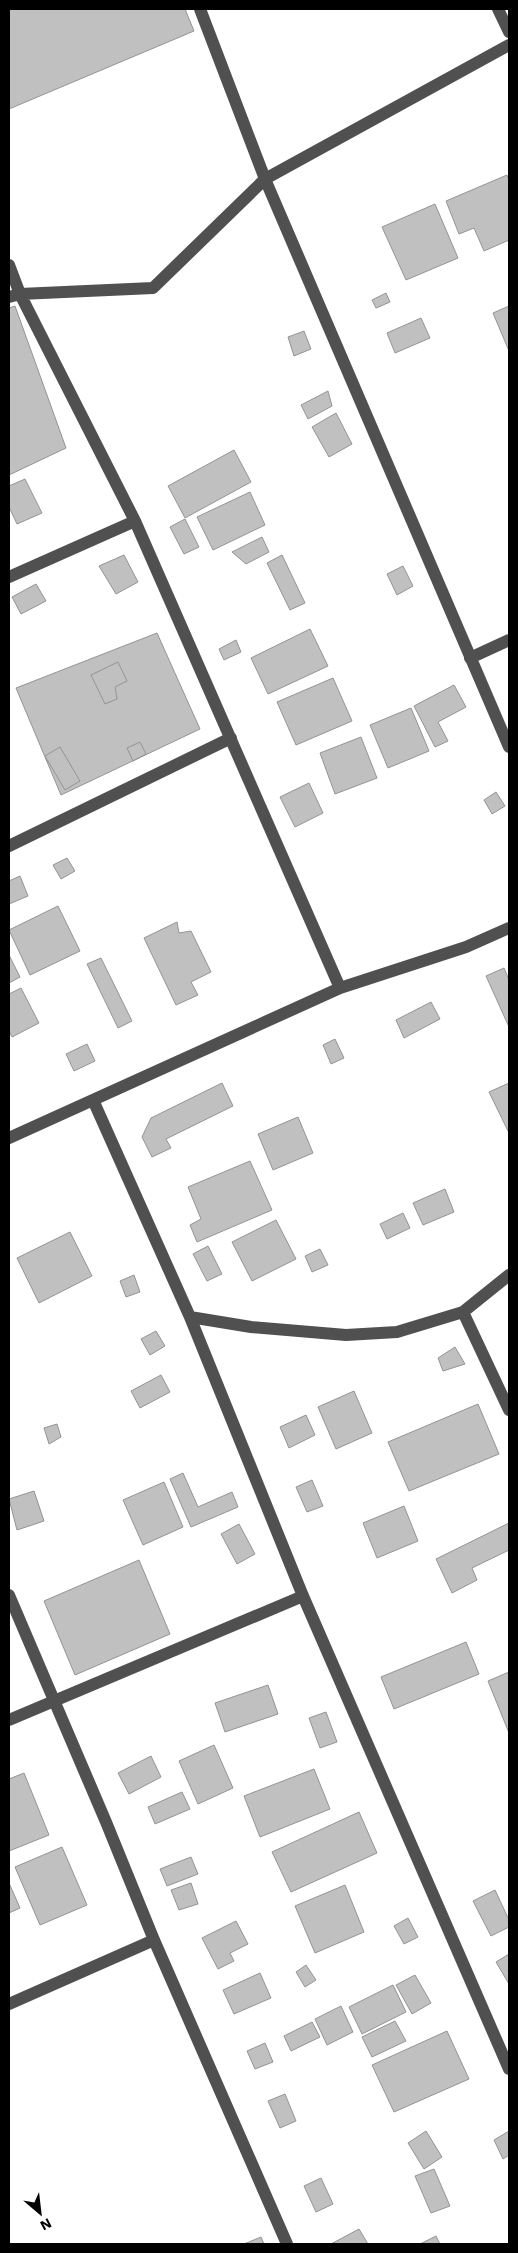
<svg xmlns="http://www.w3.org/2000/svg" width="518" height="2253" viewBox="0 0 518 2253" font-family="'Work Sans',sans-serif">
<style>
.building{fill:#c0c0c0;stroke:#949494}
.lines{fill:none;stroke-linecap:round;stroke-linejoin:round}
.minor{stroke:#505050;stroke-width:12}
</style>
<rect width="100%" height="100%" fill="#fff"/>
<path class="building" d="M9 9H185L194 31 9 109Z
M507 175 509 180V240L484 251 474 228 459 234 446 201Z
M435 204 458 258 406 280 382 227Z
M386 293 390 302 376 308 372 300Z
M15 306 66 448 9 475V308Z
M509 306V351L493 313Z
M421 318 430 338 395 353 387 333Z
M304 331 311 349 294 356 288 337Z
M328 391 332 406 308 419 301 405Z
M336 413 352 444 329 457 312 427Z
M234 450 251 482 185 518 168 486Z
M25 479 42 513 17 524 9 507V486Z
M250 492 265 525 213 550 197 517Z
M185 519 199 547 184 554 170 527Z
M262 537 269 552 246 564 232 552Z
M124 555 138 582 116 594 99 566Z
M282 555 305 603 290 610 267 563Z
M403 566 413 586 397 595 387 574Z
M36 584 46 601 21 614 12 597Z
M310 629 328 666 268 694 251 658Z
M157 633 200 729 61 795 16 688Z
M236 640 241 652 224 660 219 649Z
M118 662 127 681 115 687 117 699 105 704 91 675Z
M333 678 352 721 296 745 277 702Z
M454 685 466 707 438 722 448 741 435 747 414 706Z
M411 708 429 751 388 768 370 725Z
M361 737 377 778 335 794 320 753Z
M140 742 146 754 133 761 127 748Z
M60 747 80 781 65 790 45 756Z
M309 783 323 813 295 827 280 797Z
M496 792 505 806 492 814 484 800Z
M67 858 75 871 61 879 53 865Z
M20 876 28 896 9 904V881Z
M58 906 80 951 30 975 9 930Z
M177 922 179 933 191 931 211 972 191 982 198 995 176 1005 144 938Z
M9 955 20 977 9 983Z
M101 958 132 1021 118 1028 87 964Z
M504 968 509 980V1027L486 976Z
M21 988 39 1023 12 1037 9 1031V994Z
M431 1002 440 1019 404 1038 396 1020Z
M335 1039 344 1058 331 1064 323 1045Z
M87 1044 95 1061 74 1071 66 1054Z
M222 1083 233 1106 166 1139 171 1148 152 1157 142 1137 151 1118Z
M509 1083V1133L489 1092Z
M298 1117 313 1153 273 1170 258 1134Z
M250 1161 272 1210 197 1242 190 1225 201 1219 188 1187Z
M445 1189 454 1212 423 1225 413 1203Z
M403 1213 410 1228 387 1239 380 1224Z
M276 1220 296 1259 252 1281 232 1242Z
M70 1232 92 1276 39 1303 17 1258Z
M208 1246 222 1274 207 1281 193 1254Z
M320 1249 328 1265 312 1272 305 1256Z
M134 1275 140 1292 126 1297 120 1281Z
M156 1331 165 1346 150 1355 141 1339Z
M455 1347 465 1364 443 1371 438 1358Z
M161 1375 170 1392 140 1408 131 1391Z
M354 1391 372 1433 336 1449 318 1407Z
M478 1404 499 1454 409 1491 388 1442Z
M306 1415 315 1435 289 1448 280 1427Z
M57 1424 61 1437 49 1444 44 1428Z
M183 1473 198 1507 232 1492 238 1507 191 1527 170 1479Z
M312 1480 323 1506 307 1512 296 1487Z
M164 1482 183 1527 143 1545 123 1500Z
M34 1491 44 1521 17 1530 9 1499Z
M404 1506 418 1541 377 1558 363 1523Z
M509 1523V1550L472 1568 477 1580 452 1593 436 1559Z
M239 1524 255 1554 237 1564 221 1534Z
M139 1560 170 1634 75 1675 44 1601Z
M466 1642 479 1674 394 1709 381 1677Z
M509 1672V1733L488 1681Z
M268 1685 278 1714 225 1732 215 1703Z
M326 1712 337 1742 320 1748 309 1718Z
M214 1745 233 1788 198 1804 179 1761Z
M151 1756 161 1777 129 1794 118 1773Z
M314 1769 330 1809 260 1837 244 1796Z
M24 1773 49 1835 9 1851V1779Z
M182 1792 190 1809 155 1824 148 1807Z
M359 1812 377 1853 291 1892 272 1852Z
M62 1847 87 1905 40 1925 15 1867Z
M191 1857 198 1874 167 1886 160 1869Z
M9 1883 20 1908 9 1913Z
M191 1883 198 1904 179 1910 171 1890Z
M345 1885 364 1932 315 1953 295 1906Z
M495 1890 509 1920V1927L491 1936 473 1901Z
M408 1918 418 1937 404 1944 394 1926Z
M236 1921 248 1944 230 1953 234 1961 218 1969 202 1938Z
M509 1954V1984L496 1962Z
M306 1965 316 1980 305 1987 296 1972Z
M260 1973 271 1998 234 2014 223 1990Z
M415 1975 431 2003 412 2014 396 1985Z
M393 1985 406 2012 362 2034 349 2007Z
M341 2006 353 2032 327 2045 315 2019Z
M395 2021 406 2041 372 2057 362 2037Z
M312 2022 320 2037 291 2051 284 2036Z
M447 2031 469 2079 394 2112 372 2065Z
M265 2043 273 2062 255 2069 247 2051Z
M285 2094 296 2121 280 2128 268 2101Z
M426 2131 442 2157 424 2169 408 2143Z
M509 2131V2155L503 2159 494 2140Z
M434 2169 450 2206 431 2213 415 2176Z
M321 2178 333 2204 316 2212 304 2186Z
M359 2229 368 2244H331Z
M436 2236 440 2244H420Z
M261 2237 264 2244H244Z"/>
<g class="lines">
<path class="minor" d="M200 9 265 179 509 747
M498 9 509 32
M9 265 20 294 135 521 340 988
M9 297 20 294 153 288 265 179 509 45
M9 577 135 521
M470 658 509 640
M9 846 231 738
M93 1100 190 1317 303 1596 509 2069
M9 1138 340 988 466 947 509 928
M463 1312 509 1410
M190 1317 251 1327 346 1335 397 1332 463 1312 509 1275
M9 1595 106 1822 154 1940 287 2244
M9 1720 303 1596
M9 2004 154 1940"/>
</g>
<rect width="518" height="2253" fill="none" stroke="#000000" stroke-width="20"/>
<g transform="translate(40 2213) rotate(152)" stroke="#ffffff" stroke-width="4" paint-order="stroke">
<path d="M0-4L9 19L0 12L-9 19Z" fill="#000000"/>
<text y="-8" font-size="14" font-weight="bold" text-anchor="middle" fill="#000000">N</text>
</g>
</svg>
